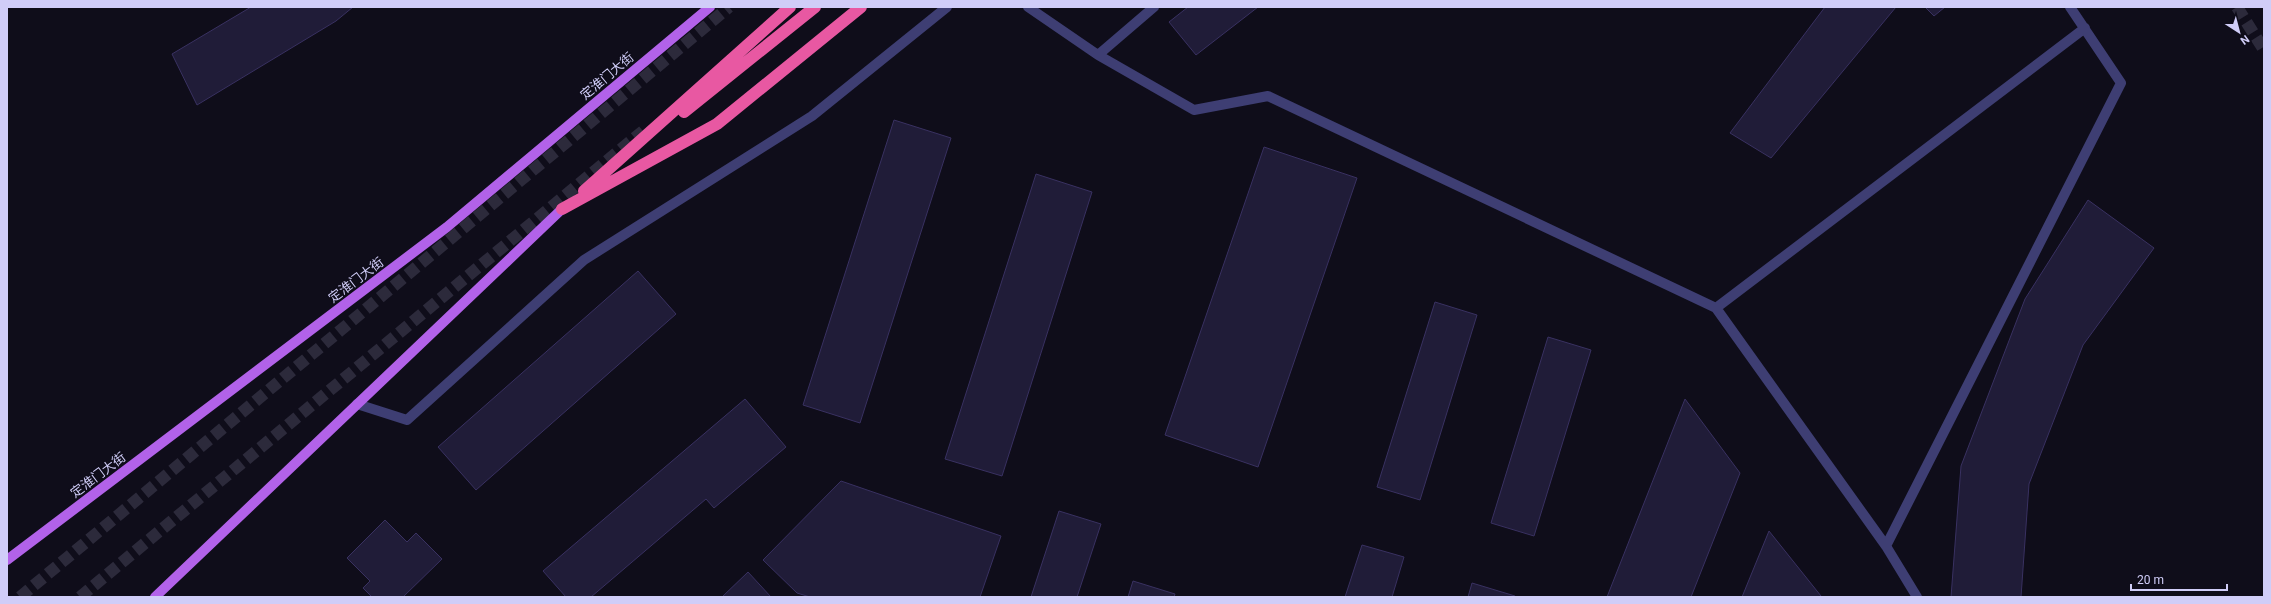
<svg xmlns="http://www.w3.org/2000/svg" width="2271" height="604" viewBox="0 0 2271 604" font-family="Roboto,'Noto Sans SC',sans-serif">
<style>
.building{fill:#201c38;stroke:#393161}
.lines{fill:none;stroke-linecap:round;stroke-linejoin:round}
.highway-tunnel{stroke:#2c2a3b;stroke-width:12;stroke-dasharray:12 6;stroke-linecap:butt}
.street{stroke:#3e3e73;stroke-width:10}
.primary{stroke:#b262e9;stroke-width:10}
.highway{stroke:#e858a2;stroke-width:12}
.labels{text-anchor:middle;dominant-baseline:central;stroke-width:3;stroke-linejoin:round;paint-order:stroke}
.street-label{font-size:13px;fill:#d0cdf8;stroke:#0f0d1a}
</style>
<rect width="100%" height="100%" fill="#0f0d1a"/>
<path class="building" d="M251 7H353L336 21 197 105 172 54Z
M1188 7H1258L1196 55 1169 22Z
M1825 7H1896L1771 158 1730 133Z
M1925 7H1945L1934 16Z
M894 120 951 138 860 423 803 405Z
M1264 147 1357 178 1258 467 1165 435Z
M1036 174 1092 192 1002 476 945 459Z
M2088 200 2154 248 2083 345 2029 484 2021 597H1951L1961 466 2025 299Z
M638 271 676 314 476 490 438 447Z
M1435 302 1477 315 1420 500 1377 487Z
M1548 337 1591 350 1534 536 1491 523Z
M745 399 786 447 714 508 706 499 591 597H566L543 571Z
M1685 399 1740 473 1691 597H1607Z
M841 481 1001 536 980 597H810L797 593 763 560Z
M1059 511 1101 524 1077 597H1031Z
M385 520 407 542 416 533 442 559 403 597H372L363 588 370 581 347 558Z
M1769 531 1821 596V597H1742Z
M1362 545 1404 557 1392 597H1345Z
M748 572 771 597H722Z
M1133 581 1175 594 1174 597H1128Z
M1472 583 1515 596V597H1468Z"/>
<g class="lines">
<path class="highway-tunnel" d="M2237 7 2264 50
M20 597 729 7
M80 597 643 131"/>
<path class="street" d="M1028 7 1098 55 1154 7
M1098 55 1194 110 1268 96 1716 308 1886 546
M1716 308 2085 28
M357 404 407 420 584 260 812 116 947 7
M1917 597 1886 546 2121 83 2070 7"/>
<path class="primary" d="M7 560 447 227 710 7
M155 597 562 209"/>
<path class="highway" d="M684 112 815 7
M584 191 790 7
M562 209 717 124 861 7"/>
</g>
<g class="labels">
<g class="street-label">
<text transform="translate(607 76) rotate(-40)">定淮门大街</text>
<text transform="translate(356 280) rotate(-37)">定淮门大街</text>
<text transform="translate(98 475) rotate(-37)">定淮门大街</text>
</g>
</g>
<rect width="2271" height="604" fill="none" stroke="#d0cdf8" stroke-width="16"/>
<g transform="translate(2239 32) rotate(144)" stroke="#0f0d1a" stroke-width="3" paint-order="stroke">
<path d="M0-3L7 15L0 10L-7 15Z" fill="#d0cdf8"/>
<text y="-6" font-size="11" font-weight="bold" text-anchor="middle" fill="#d0cdf8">N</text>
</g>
<path d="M2131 584v6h96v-6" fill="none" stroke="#d0cdf8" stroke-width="2"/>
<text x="2137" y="584" font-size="12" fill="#d0cdf8" stroke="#0f0d1a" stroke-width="3" paint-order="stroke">20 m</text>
</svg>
